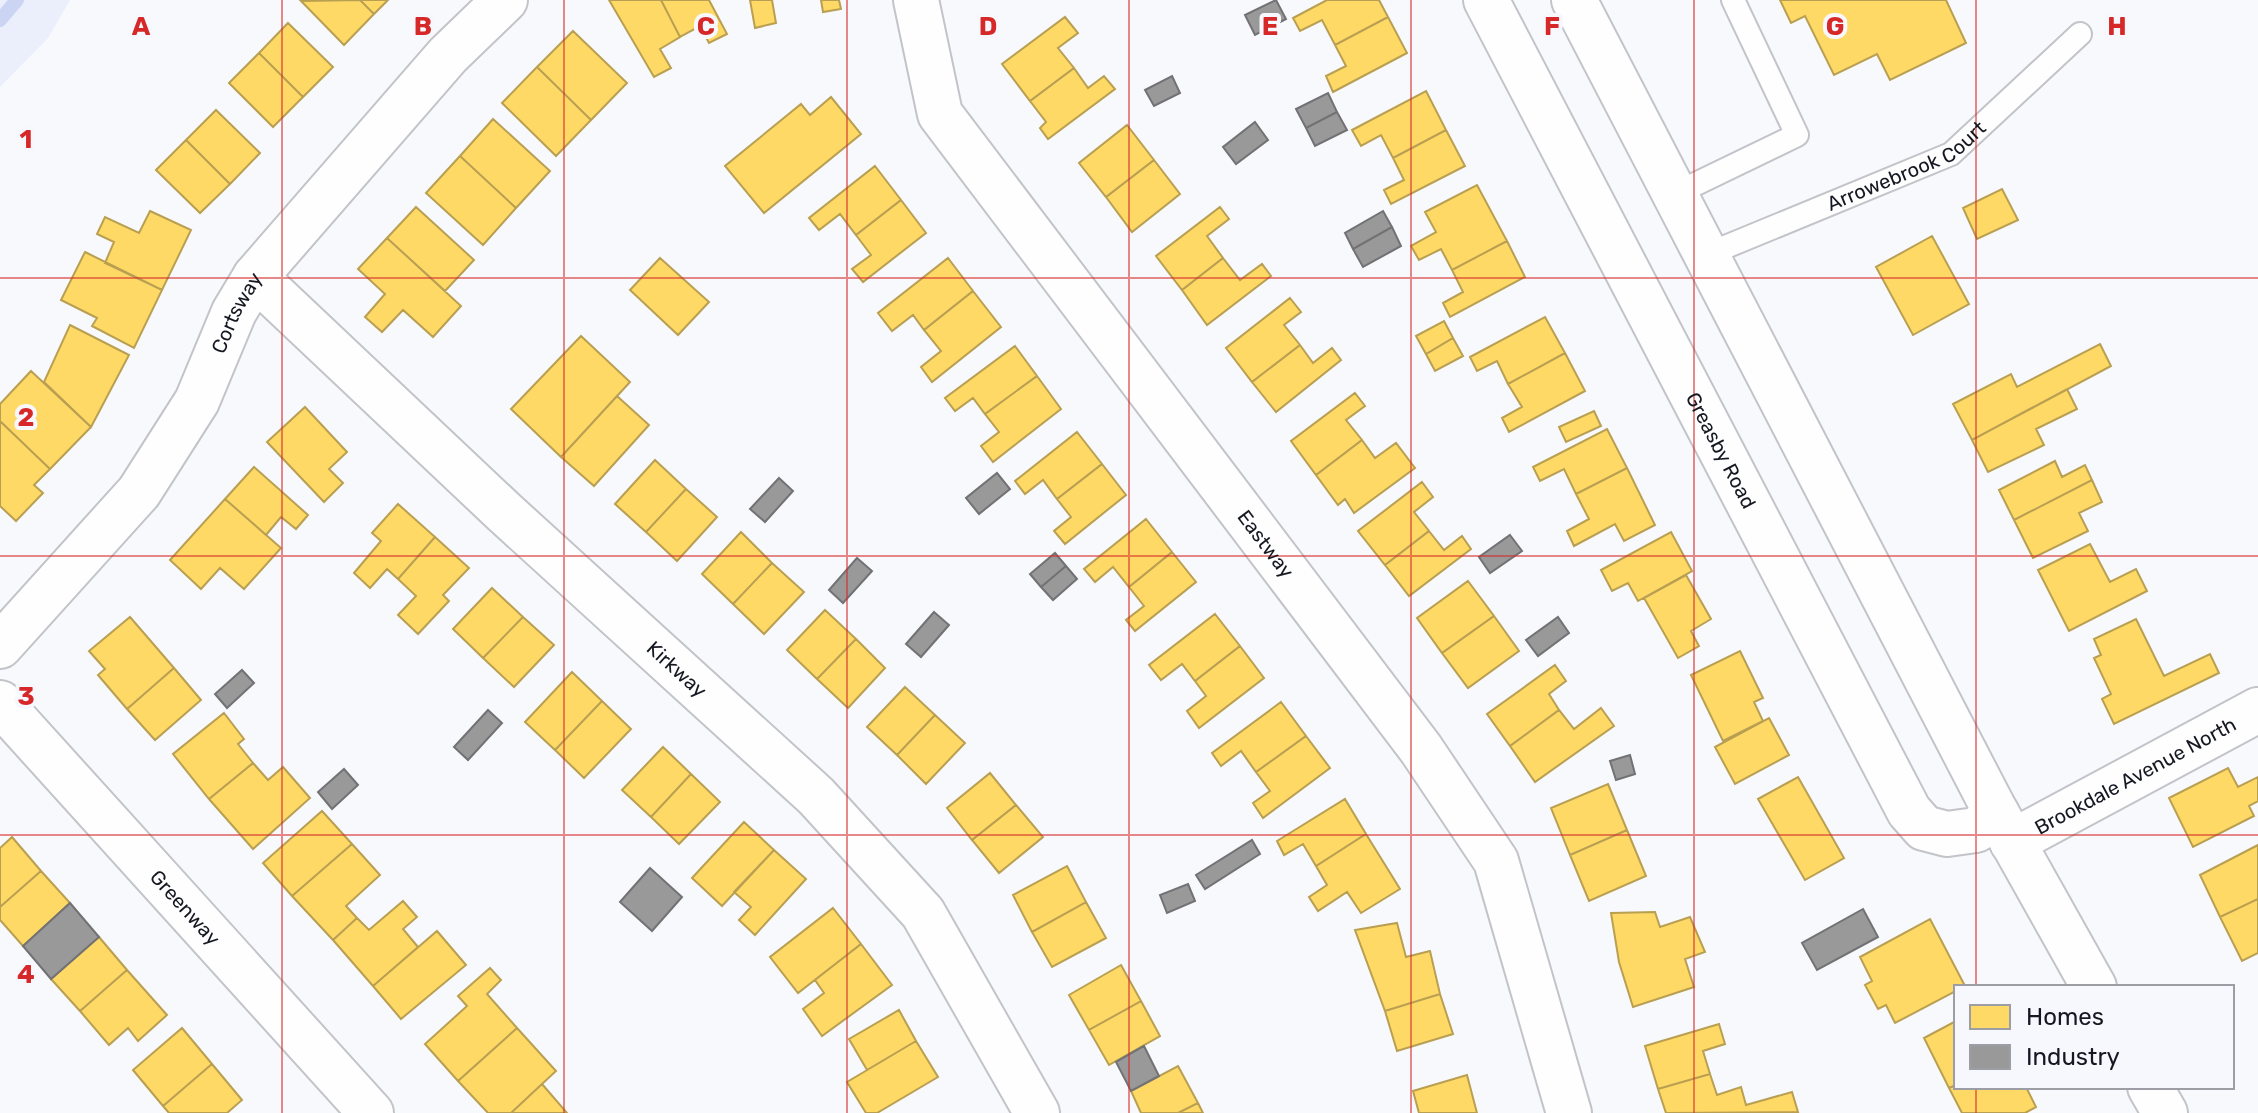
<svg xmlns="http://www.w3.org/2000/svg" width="2258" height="1113" viewBox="0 0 2258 1113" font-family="Rubik,sans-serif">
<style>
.green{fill:#ebeffc}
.homes{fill:#ffd966;stroke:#b99f51;stroke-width:2}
.industry{fill:#999;stroke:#727275;stroke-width:2}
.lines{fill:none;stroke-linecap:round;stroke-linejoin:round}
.stream{stroke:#ccd4f3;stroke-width:14}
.service-casing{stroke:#c2c4c9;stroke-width:26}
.minor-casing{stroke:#c2c4c9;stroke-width:48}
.secondary-casing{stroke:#c2c4c9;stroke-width:48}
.service{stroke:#fefeff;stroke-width:22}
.minor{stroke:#fefeff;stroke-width:44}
.secondary{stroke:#fefeff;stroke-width:44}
.grid{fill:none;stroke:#d62828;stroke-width:2;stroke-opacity:0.55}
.labels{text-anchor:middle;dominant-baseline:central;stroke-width:8;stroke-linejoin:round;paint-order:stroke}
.street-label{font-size:20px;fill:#161821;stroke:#f7f8fd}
.grid-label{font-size:26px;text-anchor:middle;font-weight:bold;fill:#d62828;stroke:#f7f8fd;stroke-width:8;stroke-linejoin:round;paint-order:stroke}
</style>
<rect width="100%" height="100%" fill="#f8f9fc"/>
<path class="green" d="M0 0H70L48 38 0 87Z"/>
<path class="homes" d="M360 0 374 14 344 45 301 1Z
M360 0H388L374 14Z
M609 0H661L680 37 660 49 671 68 654 77Z
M661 0H709L727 34 709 43 700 26 680 37Z
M750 0H772L776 23 755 28Z
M821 0H839L841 9 823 12Z
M1327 0H1379L1388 17 1335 45 1322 20 1300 31 1293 18Z
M1780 0H1946L1966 43 1890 80 1877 54 1834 75 1805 16 1791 23Z
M1065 17 1078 33 1058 48 1074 68 1030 101 1002 64Z
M1388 17 1407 53 1333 92 1326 76 1346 66 1335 45Z
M288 23 333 67 303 97 259 53Z
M573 31 627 83 591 120 537 67Z
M259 53 303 97 273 127 229 83Z
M537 67 591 120 556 156 502 103Z
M1074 68 1088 88 1104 76 1115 89 1048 139 1040 128 1046 122 1030 101Z
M1426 91 1446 130 1393 158 1381 135 1361 146 1352 130Z
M831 97 861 134 764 213 725 166 801 104 810 115Z
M216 110 260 153 230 184 186 140Z
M493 119 550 171 516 208 460 156Z
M1127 125 1154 160 1106 197 1079 163Z
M1446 130 1465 166 1391 204 1384 190 1404 180 1393 158Z
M186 140 230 184 200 213 156 170Z
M460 156 516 208 483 245 426 193Z
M1154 160 1180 194 1132 232 1106 197Z
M875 166 901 200 856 235 840 214 819 230 809 218Z
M1477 185 1507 241 1452 270 1441 249 1419 260 1411 246 1436 232 1425 212Z
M2002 189 2018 220 1977 239 1963 208Z
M901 200 926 233 863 282 852 269 871 255 856 235Z
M416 207 474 260 445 291 387 238Z
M1220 207 1229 219 1207 236 1223 258 1182 290 1156 256Z
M150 211 191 230 162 290 105 263 114 242 97 234 105 217 139 233Z
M1932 236 1969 304 1913 335 1876 267Z
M387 238 461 306 433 337 403 310 382 332 365 317 385 294 358 269Z
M1507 241 1525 277 1450 317 1443 303 1463 292 1452 270Z
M85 252 162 290 134 348 92 326 97 318 61 300Z
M660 258 709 302 678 335 630 290Z
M948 258 973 291 924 330 913 315 892 331 878 313Z
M1223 258 1240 280 1262 264 1271 276 1207 325 1182 290Z
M973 291 1001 327 932 382 921 367 941 351 924 330Z
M1290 298 1301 312 1284 325 1300 345 1252 382 1226 348Z
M1545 317 1565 353 1508 384 1497 361 1477 371 1470 357Z
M1444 321 1453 338 1426 354 1416 336Z
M70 325 129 355 91 427 44 382Z
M581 336 630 382 561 457 511 409Z
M1453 338 1463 356 1435 371 1426 354Z
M2100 344 2111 366 1972 440 1953 404 2011 374 2017 387Z
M1300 345 1313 363 1332 348 1341 360 1276 412 1252 382Z
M1015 346 1037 376 985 414 973 398 955 411 945 398Z
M1565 353 1585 391 1509 432 1502 418 1522 407 1508 384Z
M31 371 91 427 50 469 0 421V404Z
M1037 376 1061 409 993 462 981 446 999 432 985 414Z
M2067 389 2077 409 2036 429 2044 445 1988 472 1972 440Z
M1355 393 1365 406 1346 420 1362 440 1316 475 1291 441Z
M617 396 649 425 594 486 561 457Z
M305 407 347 452 329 469 343 483 324 502 267 442Z
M1594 411 1601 426 1566 442 1559 427Z
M0 421 50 469 34 485 43 493 16 521 0 506Z
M1607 429 1627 468 1576 494 1564 469 1540 481 1533 467Z
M1077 432 1102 464 1057 499 1043 480 1025 494 1015 481Z
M1362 440 1375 458 1396 443 1415 468 1354 513 1345 499 1338 505 1316 475Z
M655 460 686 489 646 532 615 504Z
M2055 461 2062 477 2085 465 2092 480 2014 520 1999 490Z
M1102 464 1126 495 1065 544 1054 531 1071 517 1057 499Z
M254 467 308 515 296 529 281 517 266 535 225 499Z
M1627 468 1655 525 1624 541 1615 524 1574 546 1567 531 1589 519 1576 494Z
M2092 480 2102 502 2079 513 2088 531 2033 558 2014 520Z
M1422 482 1433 497 1414 512 1429 531 1385 565 1358 531Z
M686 489 717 517 677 561 646 532Z
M225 499 281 548 244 589 220 568 201 589 170 560Z
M398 504 435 537 398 579 387 569 370 588 354 573 381 541 372 533Z
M1146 519 1172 552 1129 587 1113 567 1095 582 1084 569Z
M1429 531 1444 550 1462 536 1471 549 1409 596 1385 565Z
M741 532 772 563 733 604 702 574Z
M1671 532 1692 571 1638 601 1628 583 1612 591 1601 570Z
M435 537 469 568 443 595 449 601 418 634 398 615 416 596 398 579Z
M2090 544 2110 582 2136 569 2147 591 2069 631 2038 570Z
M1172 552 1196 582 1135 631 1126 620 1144 606 1129 587Z
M772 563 804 592 764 634 733 604Z
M1686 575 1711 619 1691 631 1699 646 1678 658 1644 598Z
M1468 581 1494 616 1442 653 1417 618Z
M492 588 523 617 483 658 453 629Z
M825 610 856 639 817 679 787 650Z
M1215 614 1240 646 1195 681 1182 664 1161 680 1149 665Z
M1494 616 1519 651 1468 688 1442 653Z
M130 617 174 668 127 709 98 675 105 669 89 651Z
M523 617 554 645 514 687 483 658Z
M2136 619 2164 676 2210 654 2219 673 2114 724 2102 699 2111 694 2094 658 2101 655 2094 639Z
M856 639 885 668 848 708 817 679Z
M1240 646 1264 678 1199 728 1187 711 1206 696 1195 681Z
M1740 651 1763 698 1754 702 1763 721 1723 741 1691 675Z
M1555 665 1566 681 1549 694 1559 710 1510 746 1487 714Z
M174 668 201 700 155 740 127 709Z
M572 672 602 701 555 750 525 722Z
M905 687 935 715 897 755 867 727Z
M602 701 631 729 584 778 555 750Z
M1281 702 1306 736 1256 772 1241 751 1221 766 1212 753Z
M1601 708 1614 726 1535 782 1510 746 1559 710 1574 729Z
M224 713 244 739 238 744 253 763 209 799 173 754Z
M935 715 965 743 926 784 897 755Z
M1769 718 1789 755 1735 784 1715 747Z
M1306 736 1330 768 1263 818 1253 803 1270 791 1256 772Z
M663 747 691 774 651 817 622 790Z
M253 763 268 780 283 767 310 798 253 849 209 799Z
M2228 768 2238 787 2258 777V801L2249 806 2254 816 2193 847 2169 798Z
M990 773 1016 805 972 840 947 808Z
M691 774 720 802 679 844 651 817Z
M1798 777 1844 858 1805 880 1758 799Z
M1608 784 1627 830 1570 855 1551 808Z
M1345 799 1366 834 1316 866 1303 844 1284 855 1277 841Z
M1016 805 1043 837 999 873 972 840Z
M322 811 352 844 292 896 263 863Z
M744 822 774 850 722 906 692 878Z
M1627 830 1646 876 1589 901 1570 855Z
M1366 834 1400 889 1361 913 1347 892 1318 911 1309 897 1327 885 1316 866Z
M12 837 41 871 0 907V848Z
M352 844 380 875 346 906 357 918 333 940 292 896Z
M2258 845V899L2220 917 2200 875Z
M774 850 806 879 755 935 739 920 751 907 734 892Z
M1067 866 1086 902 1032 932 1013 895Z
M41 871 70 903 23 946 0 920V907Z
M2258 899V953L2242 961 2220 917Z
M403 901 417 917 403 929 418 947 373 986 333 940 357 918 369 930Z
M1086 902 1106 938 1052 967 1032 932Z
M833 908 861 944 798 993 770 957Z
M1655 912 1660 927 1690 917 1705 952 1685 959 1694 987 1633 1007 1619 962 1611 913Z
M1930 919 1965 986 1956 987V991L1895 1023 1886 1005 1878 1009 1865 985 1872 981 1860 957Z
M1397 923 1406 957 1430 951 1440 994 1385 1011 1355 930Z
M437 931 466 965 401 1019 373 986Z
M99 937 127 970 80 1011 51 979Z
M861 944 892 985 822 1036 803 1009 824 993 815 980Z
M1121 965 1141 1001 1089 1030 1069 995Z
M490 968 501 980 487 994 517 1028 458 1081 425 1044 467 1006 458 996Z
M127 970 167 1015 138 1041 128 1028 109 1045 80 1011Z
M1440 994 1453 1034 1397 1051 1385 1011Z
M1141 1001 1160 1036 1109 1065 1089 1030Z
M899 1010 916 1041 867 1070 849 1039Z
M1956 1021V1085L1949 1088 1924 1038Z
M1719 1024 1725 1044 1703 1051 1710 1074 1658 1089 1645 1046Z
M182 1028 212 1064 163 1106 133 1070Z
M517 1028 556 1071 511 1113H488L458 1081Z
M916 1041 938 1077 877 1113H866L847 1082Z
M212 1064 242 1100 227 1113H169L163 1106Z
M1178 1066 1198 1103 1178 1113H1141L1131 1091Z
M1710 1074 1717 1095 1741 1087 1746 1105 1792 1092 1798 1112 1666 1113 1658 1089Z
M1467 1075 1477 1113H1419L1413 1091Z
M542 1084 567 1113H511Z
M1956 1085V1087H2026L2036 1107 2025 1113H1962L1949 1088Z
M1198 1103 1203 1113H1178Z"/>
<path class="industry" d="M1276 0 1286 19 1255 35 1245 15Z
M1172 76 1180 93 1154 106 1145 90Z
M1328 93 1337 112 1306 128 1296 109Z
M1337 112 1347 130 1315 146 1306 128Z
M1255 122 1268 140 1236 164 1223 147Z
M1383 211 1392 227 1353 249 1345 233Z
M1392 227 1401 246 1363 267 1353 249Z
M997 473 1010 489 979 514 966 498Z
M779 478 793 491 765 522 750 509Z
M1510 535 1522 551 1490 573 1479 557Z
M1055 553 1066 566 1041 587 1030 574Z
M857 558 872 571 843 603 829 590Z
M1066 566 1077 579 1053 600 1041 587Z
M934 612 949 625 921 657 906 644Z
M1558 617 1569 633 1538 656 1526 640Z
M242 670 254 683 227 708 215 694Z
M488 710 502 723 468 760 454 747Z
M1630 755 1635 774 1616 780 1610 761Z
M344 769 358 785 332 809 318 792Z
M1252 840 1260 854 1205 889 1196 875Z
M650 868 682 897 652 931 620 902Z
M1188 884 1195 901 1167 913 1160 895Z
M70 903 99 937 51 979 23 946Z
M1863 909 1878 937 1817 970 1802 943Z
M1144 1046 1159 1076 1131 1091 1116 1062Z"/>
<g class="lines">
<path class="stream" d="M0 20 17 0"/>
<defs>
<g id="service">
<path d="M1675 194 1797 135 1733 0"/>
<path id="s1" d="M1706 255 1951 154 2080 34"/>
</g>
<g id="minor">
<path id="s2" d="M916 0 940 114 1421 749 1496 861 1569 1113"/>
<path id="s3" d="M1486 0 1909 811 1924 828 1947 834 1976 830 1997 814"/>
<path id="s4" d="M255 277 504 512 816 796 923 913 1037 1113"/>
<path id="s5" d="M0 646 139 492 197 401 234 312 255 277 448 55 505 0"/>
<path id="s6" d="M0 703 371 1113"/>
<path id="s7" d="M2012 842 2258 710"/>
</g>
<path id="secondary" d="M1574 0 1993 807 2094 987
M2150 1087 2165 1113"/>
</defs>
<use href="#service" class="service-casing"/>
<use href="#minor" class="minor-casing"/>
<use href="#secondary" class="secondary-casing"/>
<use href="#service" class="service"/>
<use href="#minor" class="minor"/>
<use href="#secondary" class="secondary"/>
</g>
<path class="grid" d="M282 0V1113M564 0V1113M847 0V1113M1129 0V1113M1411 0V1113M1694 0V1113M1976 0V987M0 278H2258M0 556H2258M0 835H2258M1976 1087V1113"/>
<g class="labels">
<g class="street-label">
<text stroke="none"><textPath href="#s1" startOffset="220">Arrowebrook Court</textPath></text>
<text stroke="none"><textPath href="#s5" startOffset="412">Cortsway</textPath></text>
<text stroke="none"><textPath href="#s3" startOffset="508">Greasby Road</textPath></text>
<text stroke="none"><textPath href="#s2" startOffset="656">Eastway</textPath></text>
<text stroke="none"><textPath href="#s4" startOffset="576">Kirkway</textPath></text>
<text stroke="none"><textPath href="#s7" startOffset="140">Brookdale Avenue North</textPath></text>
<text stroke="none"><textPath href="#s6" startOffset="276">Greenway</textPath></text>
</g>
</g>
<g class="grid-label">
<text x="141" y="35">A</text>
<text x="423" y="35">B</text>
<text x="706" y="35">C</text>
<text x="988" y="35">D</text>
<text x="1270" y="35">E</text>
<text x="1552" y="35">F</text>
<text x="1835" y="35">G</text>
<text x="2117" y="35">H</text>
<text x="26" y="148">1</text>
<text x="26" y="426">2</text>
<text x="26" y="705">3</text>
<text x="26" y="983">4</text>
</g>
<rect x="1954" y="985" width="280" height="104" fill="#f7f8fd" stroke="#9d9ea5" stroke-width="2"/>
<rect x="1970" y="1005" width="40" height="24" fill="#ffd966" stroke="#9d9ea5" stroke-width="2"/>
<text x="2026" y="1025" font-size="24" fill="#161821">Homes</text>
<rect x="1970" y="1045" width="40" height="24" fill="#999999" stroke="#9d9ea5" stroke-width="2"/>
<text x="2026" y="1065" font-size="24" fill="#161821">Industry</text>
</svg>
